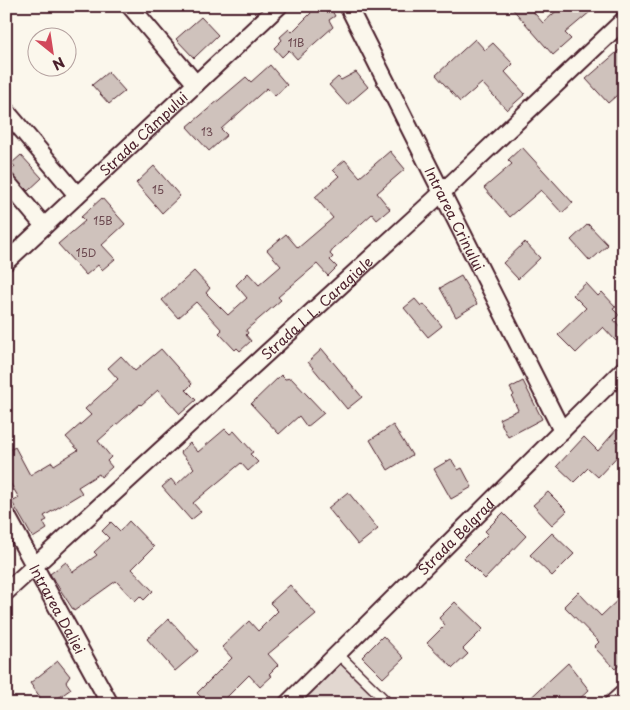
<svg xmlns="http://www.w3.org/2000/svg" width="630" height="710" viewBox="0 0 630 710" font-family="'Playpen Sans',sans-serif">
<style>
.green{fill:#e2d7d0;stroke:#967b7e}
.building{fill:#cfc2bc;stroke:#4a1f2b}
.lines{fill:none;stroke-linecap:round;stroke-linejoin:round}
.lane-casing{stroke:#4a1f2b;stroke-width:12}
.street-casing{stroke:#4a1f2b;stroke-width:20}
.lane{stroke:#fbf7ec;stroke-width:9}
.street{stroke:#fbf7ec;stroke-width:16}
.labels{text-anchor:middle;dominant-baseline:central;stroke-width:4;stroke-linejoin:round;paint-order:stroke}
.number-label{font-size:11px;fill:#6b484f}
.street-label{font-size:14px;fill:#4a1f2b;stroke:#fbf7ec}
</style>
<rect width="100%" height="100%" fill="#fbf7ec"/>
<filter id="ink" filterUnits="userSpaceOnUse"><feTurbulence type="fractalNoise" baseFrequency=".02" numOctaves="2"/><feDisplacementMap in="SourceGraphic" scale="10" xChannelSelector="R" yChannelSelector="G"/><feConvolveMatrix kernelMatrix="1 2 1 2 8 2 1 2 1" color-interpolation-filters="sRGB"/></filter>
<g filter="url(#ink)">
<path class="green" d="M340 662 382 704H300Z"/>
<path class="building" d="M307 6H329L335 16 329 20 333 27 297 59 289 50 282 57 274 48 282 40 280 37 289 29 292 32 311 13Z
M510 6H528L543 23 562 6H597L565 33 571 39 553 55Z
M201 17 218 35 194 58 176 39Z
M475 39 485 50 493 43 513 64 505 72 525 94 507 110 482 83 460 102 436 75Z
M624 46V89L608 103 586 79Z
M270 65 287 85 275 96 267 88 221 129 227 135 209 151 187 127 246 77 251 82Z
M108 72 125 91 109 104 92 85Z
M356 72 368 87 347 105 329 85 338 77 341 80Z
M522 147 573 203 562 213 541 190 510 217 484 188 512 164 508 160Z
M390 151 405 169 377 193 390 209 377 220 372 214 334 248 330 254 333 257 330 260 337 267 328 276 317 264 278 297 281 300 246 330 248 333 246 335 251 341 240 351 237 348 235 350 219 333 222 330 196 302 178 318 162 300 194 271 210 288 206 293 228 315 247 298 236 285 248 273 259 285 281 266 267 250 286 234 298 248 333 218 315 197 339 176 333 170 345 160 360 177Z
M21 155 42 178 28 191 9 172 15 167 12 163Z
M154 166 180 196 162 213 136 183Z
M102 198 125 224 102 245 115 259 102 270 98 265 86 275 58 244 85 221 81 217Z
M588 224 608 245 590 261 571 240Z
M525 242 540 258 518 279 503 263Z
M461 276 477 304 456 317 440 288Z
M586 283 598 296 602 292 616 307 613 309 619 315 614 320 624 331V334L616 341 603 327 576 353 558 335 586 308 573 295Z
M415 299 421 306 424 304 442 326 428 337 404 308Z
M161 349 192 384 186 390 196 400 180 414 158 390 141 405 140 404 98 441 111 457 107 461 112 467 101 477 99 474 78 487 82 493 44 516 47 520 43 522 47 529 33 538 12 502 19 498 6 476V452L15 447 30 475 52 462 54 465 78 450 66 437 91 415 85 409 118 379 108 368 121 356 135 371Z
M322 349 362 397 347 409 308 362Z
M281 375 285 379 291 378 324 413 307 427 299 416 279 434 251 404Z
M523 381 542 419 508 437 499 419 518 410 512 397 514 395 510 388Z
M393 425 412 455 388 470 370 440Z
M225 429 230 434 234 431 253 452 250 454 258 462 248 471 241 463 193 503 201 512 191 520 162 487 171 479 176 485 194 468 180 452 190 443 198 452Z
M617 429 624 435V449L598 477 588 468 574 482 557 466 584 437 598 451Z
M451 459 458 470 462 468 472 487 451 499 434 469Z
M348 492 378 529 358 545 328 508Z
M548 492 567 511 552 525 533 505Z
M503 513 526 536 485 579 464 558 488 534 485 531Z
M129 521 154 547 132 569 153 591 144 600 140 596 135 601 116 581 74 611 50 574 66 562 73 572 97 555 94 552 109 538 102 531 111 522 120 531Z
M552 533 574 554 552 576 530 555Z
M290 585 316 614 268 654 278 665 269 674 272 676 260 687 249 675 220 704H208L197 693 232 658 222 647 249 621 258 631 278 611 270 603Z
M578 592 601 616 624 594V661L615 669 594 647 599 642 564 606Z
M455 602 483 629 463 649 468 654 453 668 427 643 445 625 439 618Z
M169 619 198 651 175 671 147 639Z
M383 636 404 658 383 678 362 657Z
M58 661 70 676 66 682 71 689 50 704H45L30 683Z
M568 663 589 690 574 704H524Z"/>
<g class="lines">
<defs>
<path id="lane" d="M338 654 389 704"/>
<g id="street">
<path d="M130 6 196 84"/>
<path id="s1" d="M348 6 562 431"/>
<path d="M6 111 77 195"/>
<path d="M6 181 44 226"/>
<path id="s2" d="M6 262 279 6"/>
<path id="s3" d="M6 514 110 704"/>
<path id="s4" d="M6 592 434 200 624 20"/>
<path id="s5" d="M287 704 624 369"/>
<path d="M612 704 624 693"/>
</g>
</defs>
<use href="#lane" class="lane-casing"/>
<use href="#street" class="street-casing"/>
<use href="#lane" class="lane"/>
<use href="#street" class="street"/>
</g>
</g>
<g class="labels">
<g class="number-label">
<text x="296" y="42">11B</text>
<text x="207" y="131">13</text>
<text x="158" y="189">15</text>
<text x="103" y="220">15B</text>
<text x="86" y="252">15D</text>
</g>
<g class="street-label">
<text stroke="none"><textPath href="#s2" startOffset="188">Strada Câmpului</textPath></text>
<text stroke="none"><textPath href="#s1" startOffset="238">Intrarea Crinului</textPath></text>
<text stroke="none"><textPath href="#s4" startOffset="421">Strada I. L. Caragiale</textPath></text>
<text stroke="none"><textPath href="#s5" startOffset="238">Strada Belgrad</textPath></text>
<text stroke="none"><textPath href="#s3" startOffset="108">Intrarea Daliei</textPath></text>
</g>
</g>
<rect width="630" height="710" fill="none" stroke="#fbf7ec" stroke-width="25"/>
<rect x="12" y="12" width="605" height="685" fill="none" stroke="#4a1f2b" stroke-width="2" filter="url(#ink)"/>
<g transform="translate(52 52) rotate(150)"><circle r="24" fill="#fbf7ec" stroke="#b4a19f"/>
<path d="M0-4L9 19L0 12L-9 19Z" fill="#d1495b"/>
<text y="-8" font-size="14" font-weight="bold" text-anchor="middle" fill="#4a1f2b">N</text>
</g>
</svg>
